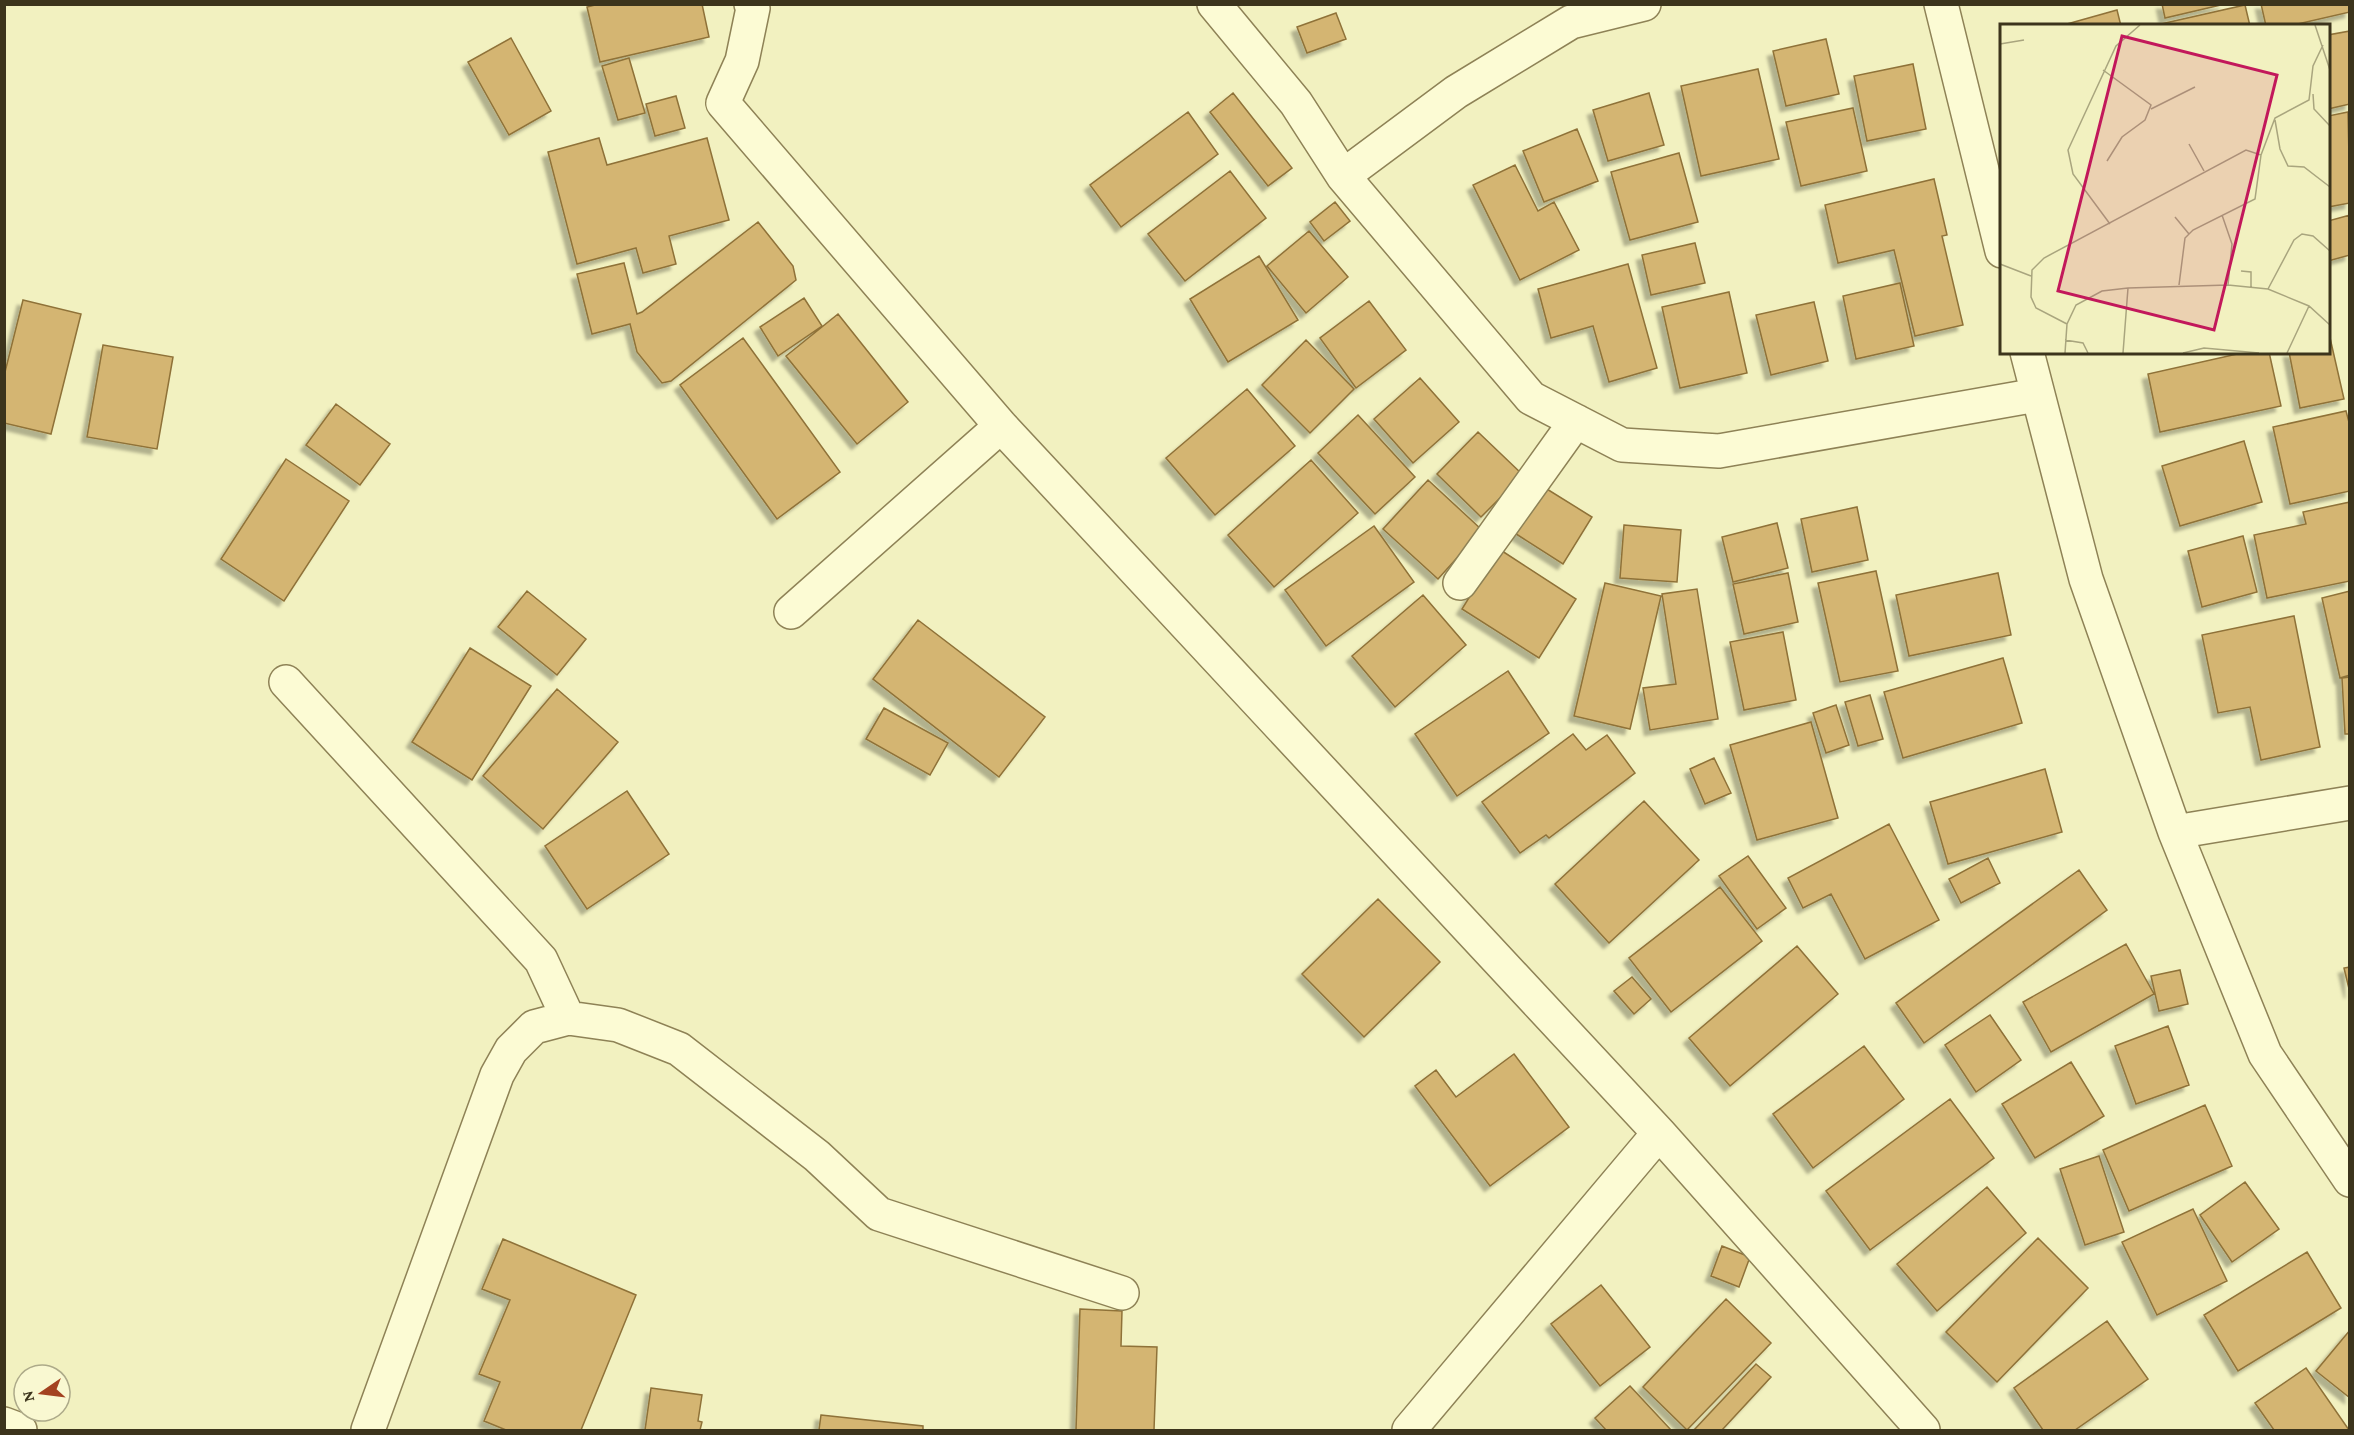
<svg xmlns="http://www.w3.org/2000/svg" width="2354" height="1435" viewBox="0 0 2354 1435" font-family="'Crimson Pro',serif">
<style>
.building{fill:#d4b572;stroke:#8f7239;stroke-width:1.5;filter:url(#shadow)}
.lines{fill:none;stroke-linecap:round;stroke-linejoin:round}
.minor-casing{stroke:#8e8256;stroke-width:36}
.minor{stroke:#fcfbd4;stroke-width:33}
.inset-road{fill:none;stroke:#a9a57e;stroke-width:1.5}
.view{fill:#c2185b;fill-opacity:0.15;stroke:#c2185b;stroke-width:3}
.inset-edge{fill:none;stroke:#3c341c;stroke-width:3}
</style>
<defs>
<filter id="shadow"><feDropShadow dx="-5.5" dy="5.5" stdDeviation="1.5" flood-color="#0004"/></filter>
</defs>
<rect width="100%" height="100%" fill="#f2f1c0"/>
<path class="building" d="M599 4H702L709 37 600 62 587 7Z
M2162 4H2225L2165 18Z
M2261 4H2350V12L2289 26H2266Z
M2245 5 2250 26H2152Z
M2117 10 2121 26H2068L2067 24Z
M1336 13 1346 39 1307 53 1297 27Z
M2350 31V104L2328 109V35Z
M511 38 551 111 509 135 468 62Z
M1826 39 1839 94 1786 106 1773 51Z
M629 58 645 113 618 120 602 66Z
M1913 64 1926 129 1867 141 1854 76Z
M1758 69 1779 159 1701 176 1681 86Z
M1233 93 1292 168 1268 186 1210 112Z
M1649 93 1664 145 1608 161 1593 110Z
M676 96 685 128 655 136 646 104Z
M1853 108 1867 171 1801 186 1786 122Z
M1188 112 1218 154 1121 227 1090 185Z
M2348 112 2350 203 2328 207V116Z
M1577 129 1598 181 1544 202 1523 151Z
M599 138 607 165 707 138 729 220 669 236 676 264 643 273 636 248 577 264 548 152Z
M1679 153 1698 222 1630 240 1611 172Z
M1515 165 1538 211 1554 202 1579 250 1520 280 1473 185Z
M1230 171 1266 218 1185 281 1148 234Z
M1934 179 1947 235 1942 236 1963 325 1915 336 1894 250 1838 263 1825 205Z
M1335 202 1350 221 1324 241 1310 222Z
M2350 215V255L2328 261V221Z
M758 222 793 266 796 280 671 381 662 383 637 352 630 324 592 334 577 274 624 263 637 314 642 312Z
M1309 231 1348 277 1306 313 1267 266Z
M1695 243 1705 283 1651 295 1642 255Z
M1259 256 1298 320 1228 362 1190 299Z
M1628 264 1657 368 1609 382 1593 326 1551 338 1538 289Z
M1900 283 1914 346 1856 359 1843 296Z
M1729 292 1747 373 1680 388 1662 307Z
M804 298 822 326 778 356 760 327Z
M23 300 81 314 51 434 4 423V376Z
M1369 301 1406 350 1356 388 1320 338Z
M1814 302 1828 361 1771 375 1756 315Z
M838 314 908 402 857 444 786 356Z
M2328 329 2344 399 2300 408 2289 352H2328Z
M743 338 840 472 777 519 680 385Z
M1306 340 1354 389 1310 433 1262 385Z
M103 345 173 357 157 449 87 437Z
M2246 352H2269L2281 406 2160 432 2148 374Z
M1420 378 1459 422 1413 463 1374 419Z
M1247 389 1295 446 1215 515 1166 458Z
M336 404 390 444 360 485 306 445Z
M2346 411 2350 426V491L2290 504 2273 427Z
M1358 415 1415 477 1375 514 1318 453Z
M1478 432 1523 475 1481 517 1437 474Z
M2244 441 2262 502 2180 526 2162 466Z
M286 459 349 501 284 601 221 559Z
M1311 460 1358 513 1274 587 1228 535Z
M1428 480 1482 530 1438 579 1383 529Z
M1542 486 1592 517 1563 564 1513 532Z
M2350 502V581L2267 598 2254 535 2306 524 2303 512Z
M1857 507 1868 560 1812 572 1801 519Z
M1777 523 1788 568 1733 582 1722 537Z
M1624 525 1681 530 1677 582 1620 578Z
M1374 526 1414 582 1326 646 1285 590Z
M2243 536 2257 592 2202 607 2188 551Z
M1499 549 1576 599 1539 658 1462 609Z
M1876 571 1898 671 1840 682 1818 583Z
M1788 573 1798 622 1744 634 1733 584Z
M1998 573 2011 635 1909 656 1896 595Z
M1605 583 1661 596 1630 729 1574 716Z
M1697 589 1718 719 1650 730 1643 688 1676 684 1662 594Z
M527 591 586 639 557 675 498 627Z
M2350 591V675L2340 678 2322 598Z
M1423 595 1466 645 1395 707 1352 656Z
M2294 616 2320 747 2261 760 2250 707 2218 713 2202 635Z
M918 620 1045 717 999 777 873 679Z
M1783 632 1796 700 1744 710 1730 642Z
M470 648 531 686 472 780 412 742Z
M2003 658 2022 723 1903 758 1884 692Z
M1508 671 1549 733 1457 796 1415 734Z
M2350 677V734H2345L2342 678Z
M557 689 618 742 543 829 483 776Z
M1870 695 1883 739 1858 746 1845 702Z
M1836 705 1849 745 1826 753 1813 713Z
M884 708 948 743 930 775 866 739Z
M1811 722 1838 818 1757 840 1730 745Z
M1573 734 1586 750 1607 735 1635 773 1549 838 1546 835 1520 853 1482 802Z
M1714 758 1731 793 1705 804 1690 769Z
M2045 769 2062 832 1948 864 1930 802Z
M627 791 669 854 587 909 545 846Z
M1644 801 1699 860 1609 943 1555 884Z
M1889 824 1939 920 1865 959 1831 894 1803 908 1788 878Z
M1748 856 1786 908 1757 929 1719 876Z
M1988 858 2000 883 1961 903 1949 879Z
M2079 870 2107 910 1924 1043 1896 1003Z
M1720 887 1762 941 1671 1012 1629 958Z
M1378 899 1440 962 1364 1037 1302 974Z
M2126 944 2154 994 2051 1052 2023 1002Z
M1797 946 1838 994 1730 1086 1689 1038Z
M2350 967V993L2344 968Z
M2180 970 2188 1004 2159 1011 2151 976Z
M1632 977 1651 999 1634 1014 1614 991Z
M1990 1015 2021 1060 1976 1092 1945 1045Z
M2168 1026 2189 1085 2136 1104 2115 1046Z
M1864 1046 1904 1099 1813 1168 1773 1114Z
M1514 1054 1569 1127 1490 1186 1415 1086 1436 1070 1456 1097Z
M2071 1062 2104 1116 2035 1158 2002 1104Z
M1950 1099 1994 1158 1870 1250 1826 1191Z
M2205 1105 2232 1166 2129 1211 2103 1150Z
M2099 1156 2124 1232 2085 1245 2060 1169Z
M2245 1182 2279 1229 2232 1262 2200 1215Z
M1987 1187 2026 1233 1937 1311 1897 1264Z
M2193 1209 2227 1281 2157 1315 2122 1242Z
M2038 1238 2088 1288 1997 1382 1946 1332Z
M503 1239 636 1295 581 1430H506L484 1421 500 1382 479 1374 510 1300 482 1289Z
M1722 1246 1750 1257 1739 1287 1711 1276Z
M2307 1252 2341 1308 2238 1371 2204 1315Z
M1601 1285 1650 1347 1600 1386 1551 1324Z
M1726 1299 1771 1343 1687 1430 1643 1387Z
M1080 1309 1122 1311 1121 1346 1157 1347 1154 1430H1076Z
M2107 1321 2148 1379 2075 1430H2043L2014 1388Z
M2350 1330V1398L2316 1371Z
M1756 1364 1771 1377 1722 1430H1694Z
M2306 1368 2349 1430H2274L2255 1403Z
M1630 1386 1671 1430H1606L1595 1418Z
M651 1388 702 1395 698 1421 702 1422 700 1430H645Z
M821 1415 923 1426V1430H819Z"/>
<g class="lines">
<defs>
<path id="minor" d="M751 4 753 8 742 61 723 103 1001 426 1659 1133 1923 1430
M1214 4 1296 103 1343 176 1531 398 1622 445 1719 451 2037 395
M1941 4 2002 251
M1343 176 1456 92 1571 22 1644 4
M2027 352 2086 579 2175 832 2265 1054 2350 1180
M1460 583 1576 421
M791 612 1001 426
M286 682 541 960 568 1018
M2175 832 2350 803
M4 1424 20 1430
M368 1430 497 1075 511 1050 534 1027 568 1018 618 1025 679 1049 817 1156 879 1214 1122 1293
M1409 1430 1659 1133"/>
</defs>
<use href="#minor" class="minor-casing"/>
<use href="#minor" class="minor"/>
</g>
<g transform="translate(2000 24)">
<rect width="330" height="330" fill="#f2f1c0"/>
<path class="inset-road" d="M315 1 330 46M0 20 24 16M103 46 151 81 145 96 122 113 107 137M313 70 314 85 330 102M151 85 195 63M275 96 280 125 288 142 304 143 330 163M189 120 204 147M261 131 275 94 309 76 313 42 323 21M222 191 232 220 228 261M175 193 189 210M110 200 73 150 68 126 116 22 140 1M0 240 31 252M241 247 251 248V264M268 265 294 216 302 210 313 212 330 227M67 300 36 284 31 273 32 246 44 234 246 126 261 131 255 175 193 206 185 214 179 261M65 316 83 319 88 329M65 329 67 300 76 281 102 267 128 264 228 261 268 265 309 282 330 301M123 329 128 264M183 329 204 324 259 329M287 329 309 282"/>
<path class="view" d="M122 12 277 51 214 306 58 267Z"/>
<rect width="330" height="330" class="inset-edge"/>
</g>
<rect width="2354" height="1435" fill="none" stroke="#3c341c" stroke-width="12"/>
<g transform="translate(42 1393) rotate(256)"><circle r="28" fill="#f9f8d1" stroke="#adaa89" stroke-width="1.5"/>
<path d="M0-4.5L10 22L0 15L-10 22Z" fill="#a34220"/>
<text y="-9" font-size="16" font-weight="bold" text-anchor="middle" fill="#3c341c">N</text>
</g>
</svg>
